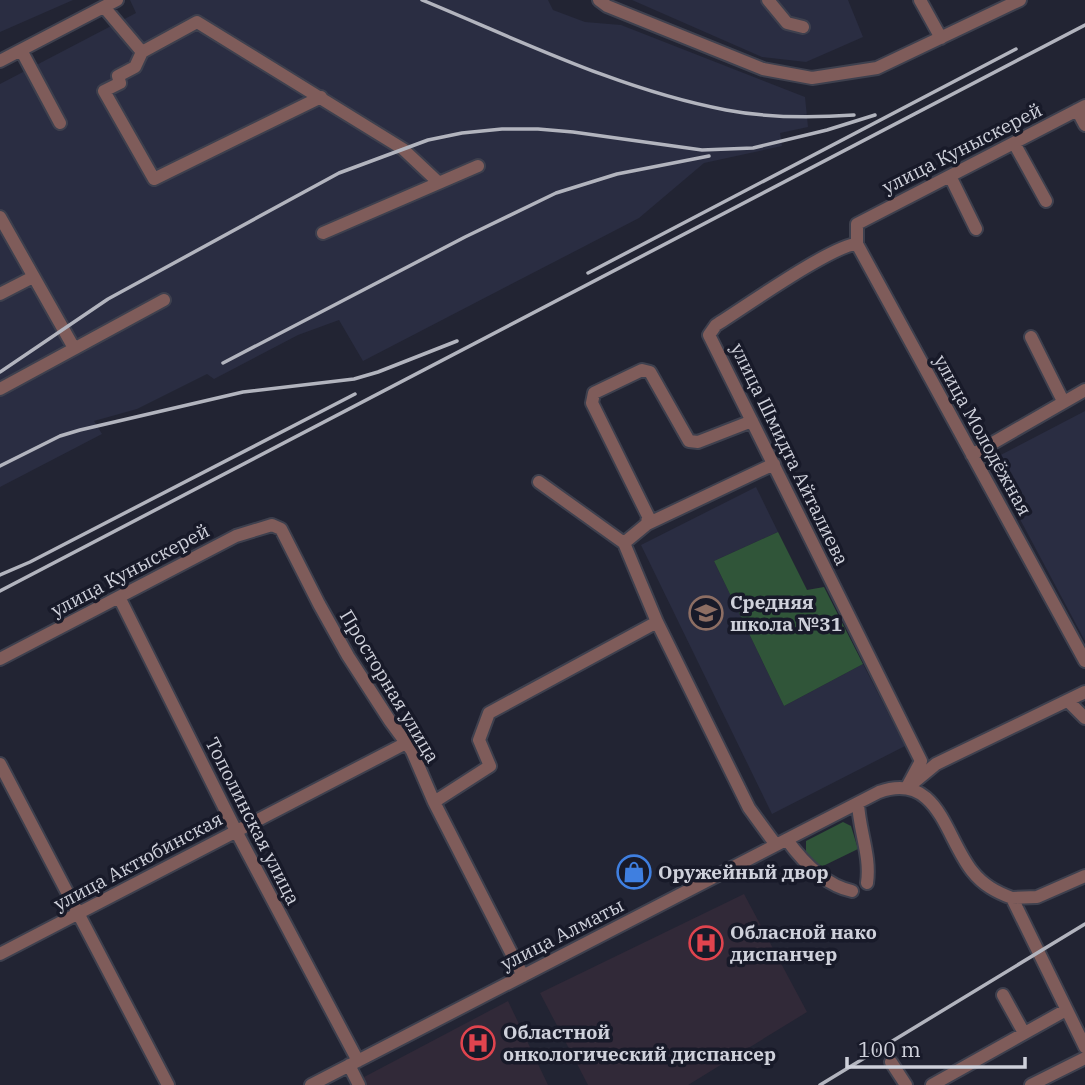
<svg xmlns="http://www.w3.org/2000/svg" width="1085" height="1085" viewBox="0 0 1085 1085" font-family="'IBM Plex Serif',serif">
<style>
.built{fill:#2a2d42}
.medical{fill:#312938}
.green{fill:#305539}
.lines{fill:none;stroke-linecap:round;stroke-linejoin:round}
.minor-casing{stroke:#3e404e;stroke-width:16}
.minor{stroke:#7f5c5a;stroke-width:12}
.rail{stroke:#b2b4be;stroke-width:3.5}
.labels{text-anchor:middle;dominant-baseline:central;stroke-width:7;stroke-linejoin:round;paint-order:stroke}
.street-label{font-size:19px;fill:#cfd1db;stroke:#181a29}
.poi-label{font-size:19px;font-weight:bold;fill:#cfd1db;stroke:#181a29;text-anchor:start}
</style>
<rect width="100%" height="100%" fill="#222433"/>
<path class="built" d="M0 0H73L0 32Z
M130 0H548L553 10 585 22 621 25 805 97 808 127 780 133 782 146 704 163 639 218 363 361 339 320 298 335 214 379 207 374 137 409 94 421 102 434 0 487V84L136 13Z
M632 0H848L863 37 806 62 762 57Z
M1085 411V641L989 461Z
M756 487 778 532 714 561 784 706 863 664 905 746 772 814 641 545Z"/>
<path class="medical" d="M744 894 807 1012 688 1085H588L540 993Z
M508 1001 548 1085H349Z"/>
<path class="green" d="M778 532 807 590 824 587 863 664 784 706 714 561Z
M843 822 851 826 858 849 821 867 806 854V841Z"/>
<g class="lines">
<defs>
<path id="minor" d="M599 0 607 6 763 69 812 78 877 68 1020 0
M768 0 787 23 803 27
M920 0 941 38
M104 7 142 52
M21 50 60 123
M0 61 117 0
M321 97 154 179 104 91 120 83 118 76 135 67 142 52 197 22 403 149 438 182
M1085 106 857 224V244L1085 661
M1077 110 1085 125
M1014 143 1046 201
M950 176 976 229
M0 217 74 348
M323 233 478 166
M857 244C832 245 742 309 716 325L709 335 921 761 907 787
M0 294 33 277
M1031 337 1063 401
M0 389 164 300
M972 455 1085 390
M539 482 624 543 657 622 749 808 776 845
M647 524 774 464
M624 543 647 524 648 516 592 403 594 393 642 370 650 372 689 441 698 442 752 421
M119 597 236 831 358 1061
M0 659 236 536 272 525 281 529 319 604 348 656 390 721 412 751 434 802 523 976
M1068 701 1085 718
M0 764 168 1085
M913 783 936 764 1085 692
M434 802 490 766 479 740 489 713 657 622
M858 803C859 830 871 856 867 883
M787 840C803 862 824 885 852 891
M1012 898 1037 897 1085 876
M0 954 406 743
M1003 995 1024 1033
M891 1062 906 1085
M349 1065 359 1085
M311 1085 879 792C938 771 945 837 972 871 983 885 996 892 1012 898L1085 1047
M932 1085 1066 1010
M1031 1085 1085 1058"/>
</defs>
<use href="#minor" class="minor-casing"/>
<use href="#minor" class="minor"/>
<path class="rail" d="M422 0C521 41 621 90 726 110 768 118 812 118 854 115
M588 273 1016 49
M223 363 465 237 556 193 617 174 709 156
M0 372 108 299 339 173 428 140 462 133 502 129H538L573 132 702 150 753 148 827 130 875 115
M0 466 60 436 80 430 243 392 354 379 378 372 457 341
M0 575 30 562 355 394
M0 591 1085 25
M820 1085 1085 924"/>
</g>
<defs>
<symbol id="school-ring" viewBox="-11 -11 22 22"><circle r="9.5" fill="#181a29" stroke="#8d6e63" stroke-width="1.5"/><path d="M0-5L7-2L0 1L-7-2ZM-4 1L0 2.5L4 1V4Q0 6-4 4Z" fill="#8d6e63"/></symbol>
<symbol id="shop-ring" viewBox="-11 -11 22 22"><circle r="9.5" fill="#181a29" stroke="#3f7fe0" stroke-width="1.5"/><path d="M-5-2.5h2.3a2.7 3.5 0 0 1 5.4 0H5L5.5 6h-11ZM-1.5-2.5h3a1.5 2.3 0 0 0-3 0Z" fill="#3f7fe0"/></symbol>
<symbol id="hospital-ring" viewBox="-11 -11 22 22"><circle r="9.5" fill="#181a29" stroke="#e0444e" stroke-width="1.5"/><path d="M-5-5h3v3.5h4V-5h3V5h-3V1.5h-4V5h-3Z" fill="#e0444e"/></symbol>
</defs>
<g fill-rule="evenodd">
<use href="#school-ring" x="687" y="594" width="38" height="38"/>
<use href="#shop-ring" x="615" y="853" width="38" height="38"/>
<use href="#hospital-ring" x="687" y="924" width="38" height="38"/>
<use href="#hospital-ring" x="459" y="1024" width="38" height="38"/>
</g>
<g class="labels">
<g class="street-label">
<text transform="translate(962 148) rotate(-27)">улица Куныскерей</text>
<text transform="translate(983 435) rotate(61)">улица Молодёжная</text>
<text transform="translate(790 454) rotate(64)">улица Шмидта Айталиева</text>
<text transform="translate(130 570) rotate(-28)">улица Куныскерей</text>
<text transform="translate(390 686) rotate(59)">Просторная улица</text>
<text transform="translate(253 821) rotate(63)">Тополинская улица</text>
<text transform="translate(138 861) rotate(-28)">улица Актюбинская</text>
<text transform="translate(562 934) rotate(-27)">улица Алматы</text>
</g>
<g class="poi-label">
<text x="730" y="602">Средняя<tspan x="730" dy="22">школа №31</tspan></text>
<text x="658" y="872">Оружейный двор</text>
<text x="730" y="932">Обласной нако<tspan x="730" dy="22">диспанчер</tspan></text>
<text x="503" y="1032">Областной<tspan x="503" dy="22">онкологический диспансер</tspan></text>
</g>
</g>
<path d="M847 1057v10h178v-10" fill="none" stroke="#cfd1db" stroke-width="3.5"/>
<text x="858" y="1057" font-size="21" fill="#cfd1db" stroke="#181a29" stroke-width="5" paint-order="stroke">100 m</text>
</svg>
